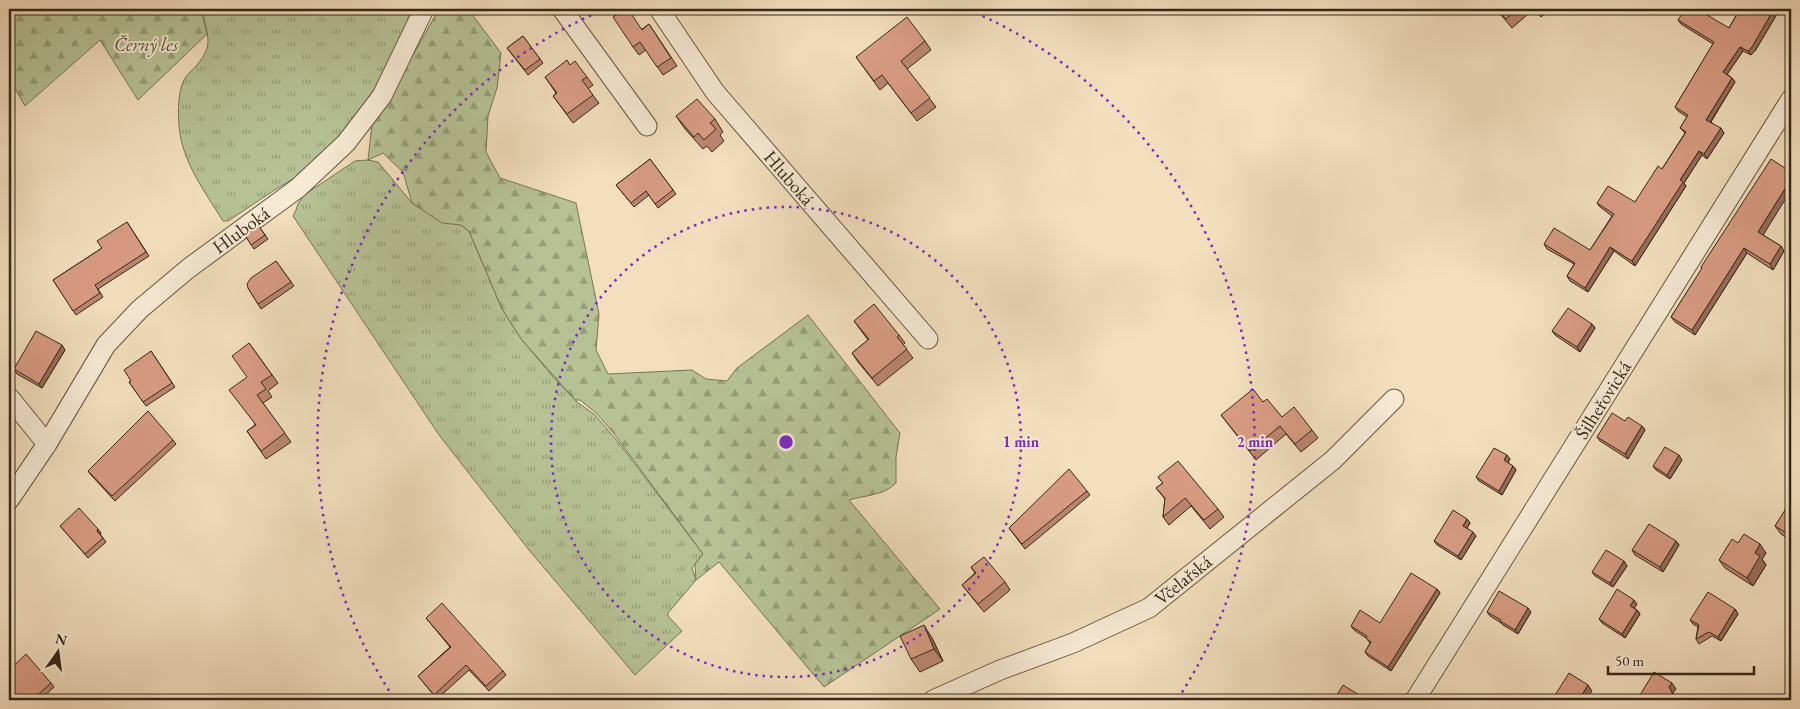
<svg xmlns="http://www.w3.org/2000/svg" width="1800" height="709" viewBox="0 0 1800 709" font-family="'EB Garamond',serif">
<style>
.grass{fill:url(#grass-tufts);stroke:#767457}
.forest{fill:url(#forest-firs);stroke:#767457}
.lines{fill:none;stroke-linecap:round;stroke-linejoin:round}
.minor-casing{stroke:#665542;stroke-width:21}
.minor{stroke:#f7ead5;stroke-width:19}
.wall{fill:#bb8671;stroke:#372719}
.shaded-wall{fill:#986d5c;stroke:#372719}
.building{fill:#d99c83;stroke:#372719}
.ring{fill:none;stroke:#7b2cbf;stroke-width:2.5;stroke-dasharray:2.5 5}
.labels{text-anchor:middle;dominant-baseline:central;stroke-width:4;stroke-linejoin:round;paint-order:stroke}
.park-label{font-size:19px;font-style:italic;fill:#574e38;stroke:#f7ead5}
.street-label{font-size:19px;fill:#372719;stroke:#f7ead5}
.centre{fill:#7b2cbf;stroke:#f7ead5;stroke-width:2.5}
.ring-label{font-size:15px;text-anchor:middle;font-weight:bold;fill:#7b2cbf;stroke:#f7ead5;stroke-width:4;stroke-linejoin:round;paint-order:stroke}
</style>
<defs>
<pattern id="grass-tufts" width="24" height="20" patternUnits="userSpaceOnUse" patternTransform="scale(1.25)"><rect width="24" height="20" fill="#b6c295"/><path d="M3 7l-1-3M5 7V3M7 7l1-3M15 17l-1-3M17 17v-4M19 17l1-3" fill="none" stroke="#959e79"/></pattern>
<pattern id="forest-firs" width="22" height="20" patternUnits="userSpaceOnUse" patternTransform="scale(1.25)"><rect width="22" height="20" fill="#b6c295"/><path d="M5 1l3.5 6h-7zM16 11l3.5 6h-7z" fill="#959e79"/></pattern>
</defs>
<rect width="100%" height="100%" fill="#f3dfbe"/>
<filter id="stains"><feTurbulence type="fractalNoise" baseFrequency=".004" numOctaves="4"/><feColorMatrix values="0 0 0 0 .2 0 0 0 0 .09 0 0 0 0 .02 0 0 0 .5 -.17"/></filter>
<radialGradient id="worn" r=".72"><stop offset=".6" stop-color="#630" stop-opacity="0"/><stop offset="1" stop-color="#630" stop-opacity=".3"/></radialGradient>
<path class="grass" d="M199 9H417L379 85 328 150 298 176 276 189 228 221H223C205 192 181 160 179 125 178 111 178 92 184 80 187 74 193 70 197 65 202 59 208 50 208 42 208 32 204 17 199 9Z
M368 160 378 162 412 203 442 222 461 225 469 231 502 309 522 340 555 379 577 402 595 415 619 443 703 554 692 568 696 580 668 613V616L682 631 635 675 529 550 439 435 293 216 296 210 298 204 304 195 355 161Z"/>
<path class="forest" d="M9 9H199L202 14 207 34 138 100 100 40 25 106 9 78Z
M439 9H468L501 53 497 88 488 116 486 152 500 178 576 203 599 314 596 350 608 374 692 370 706 379 727 381 737 368 808 315 900 433 896 457V483C883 496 865 495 849 500L940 609 824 687 719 562 696 580 695 564 703 554 615 435 597 414 580 400H575L522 340 502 309 469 231 461 225 442 223 412 203 403 172 383 153 368 160 373 115 391 94Z"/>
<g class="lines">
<defs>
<path id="minor" d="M562 9 647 126
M659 9 715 92 928 339
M9 397 47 444
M9 500 47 444 106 345 140 309 189 268 298 188 346 143 382 96 424 9
M933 700 1000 670 1073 643 1149 608 1333 460 1394 399
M1415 700 1791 99"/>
</defs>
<use href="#minor" class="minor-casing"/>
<use href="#minor" class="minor"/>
</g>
<path class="wall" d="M1496 9H1550L1541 17 1534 9 1512 28Z
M1740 9H1782L1778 14H1777L1755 51 1751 55 1743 51 1727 74 1732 78 1735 82 1711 122 1724 133 1707 159 1702 155 1684 183 1686 186 1635 266 1614 251 1588 292 1570 281 1567 276 1574 264 1547 249 1544 244 1590 250 1612 216 1600 207 1597 203 1635 202 1662 169 1685 133 1680 128 1687 117 1678 111 1675 107 1713 44 1681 24 1678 20 1729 28Z
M649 24 677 66 663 75 646 50 639 55 633 47 642 29Z
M523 36 543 63 528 75 507 48Z
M925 41 931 50 907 69 936 107 917 121 888 83 880 90 856 57Z
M570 65 587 77 593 85 588 89 599 103 573 123 553 96 556 93 545 77Z
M676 116 715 119 723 132 720 135 724 141 712 152 707 146 703 149 685 129Z
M650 159 676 194 658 208 649 195 634 207 616 185Z
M127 222 149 256 98 289 103 297 76 315 53 280 102 248Z
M258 225 268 239 254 249 245 235Z
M1763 235 1781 246 1784 251 1773 270 1747 253 1695 335 1675 322 1671 317 1702 269 1701 267Z
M276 261 294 286 261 309 248 288Z
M854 321 899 335 905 343 903 345 913 358 878 386 858 362 852 353 868 340Z
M1592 324 1595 328 1580 352 1555 335 1552 331Z
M249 343 278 383 268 391 272 397 263 403 291 442 266 459 247 431 255 425 247 377Z
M65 350 42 388 17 374 14 369Z
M151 351 175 387 146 406 129 382 131 381Z
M1263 402 1282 417 1312 430 1318 438 1301 452 1286 434 1256 460 1221 415Z
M1625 421 1642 426 1645 430 1628 459 1600 441 1597 437Z
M173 440 176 444 115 501 91 475 88 471Z
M1510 459 1508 463 1513 466 1516 470 1502 495 1479 481 1476 477Z
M1682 460 1670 479 1656 470 1653 466Z
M1158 477 1218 509 1224 517 1210 529 1191 506 1169 525 1163 517 1165 499 1156 488 1163 483Z
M1087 491 1090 495 1025 549 1009 528Z
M1791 503V541L1781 534 1775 526Z
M1467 519 1470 523 1467 528 1476 536 1461 560 1437 545 1434 541Z
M60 526 101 533 100 534 106 542 88 558Z
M1676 541 1679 545 1663 572 1635 555 1632 550Z
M1738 543 1766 553 1762 559 1766 565 1753 586 1725 568 1719 560Z
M1624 561 1627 566 1613 587 1595 576 1592 572Z
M971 567 1005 582 1010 590 984 612 962 585 975 573Z
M1437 589 1440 593 1391 671 1368 656 1365 652 1370 643 1366 638 1354 630 1351 626 1380 623Z
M1637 604 1634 608 1637 610 1640 614 1625 638 1602 623 1599 619Z
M1735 609 1738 614 1721 641 1712 636 1699 644 1696 639 1698 627 1693 624 1690 620Z
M1487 612H1531L1518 634 1503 625 1501 623 1490 616Z
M426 618 503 671 506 675 489 691 469 670 437 699 418 676 450 647Z
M932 638 943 661 920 672 911 659Z
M9 670 51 683 54 687 40 700H9L13 697 9 693Z"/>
<path class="shaded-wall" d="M1774 9 1777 14 1755 51 1751 55 1748 51Z
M1776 9H1782L1778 14 1775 10Z
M1740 47 1743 51 1726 76 1723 72Z
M1732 78 1735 82 1709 124 1706 120Z
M1721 128 1724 133 1707 159 1704 154Z
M1699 151 1702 155 1684 183 1686 186 1635 266 1632 261 1680 180Z
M1791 179V190L1762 237 1758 232Z
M1781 246 1784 251 1773 270 1770 264Z
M1610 247 1614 251 1588 292 1585 288Z
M1744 248 1747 253 1695 335 1692 330Z
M1592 324 1595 328 1580 352 1577 347Z
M62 345 65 350 42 388 39 384Z
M1642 426 1645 430 1628 459 1625 454Z
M1507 455 1510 459 1507 464 1504 460Z
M1679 455 1682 460 1670 479 1667 475Z
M1513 466 1516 470 1502 495 1499 491Z
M1467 519 1470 523 1466 530 1463 526Z
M98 529 101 533 100 535 97 531Z
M1473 532 1476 536 1461 560 1458 556Z
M1676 541 1679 545 1663 572 1660 567Z
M1760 544 1766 553 1762 559 1766 565 1753 586 1747 578 1755 553Z
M1624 561 1627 566 1613 587 1610 583Z
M1437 589 1440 593 1391 671 1388 667Z
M1634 600 1637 604 1633 610 1630 606Z
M1528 608 1531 612 1518 634 1515 630Z
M1735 609 1738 614 1721 641 1718 637Z
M1637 610 1640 614 1625 638 1622 634Z
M924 625 932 638 943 661 934 649Z
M1672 683 1676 689 1673 693 1677 700H1676L1669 687Z
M1588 685 1592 691 1586 700H1579Z"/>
<path class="building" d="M626 9H628L642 30 649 24 671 58 657 67 640 42 633 47 613 17Z
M1497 9H1518L1506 19Z
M1685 9H1697L1729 28 1740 9H1776L1775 10 1774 9 1752 47 1748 51 1740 47 1723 72 1732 78 1706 120 1721 128 1704 154 1699 151 1680 180 1683 182 1632 261 1610 247 1585 288 1567 276 1575 263 1544 244 1554 228 1590 250 1614 214 1597 203 1608 186 1635 202 1658 166 1662 169 1686 132 1680 128 1688 115 1675 107 1714 42 1678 20Z
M907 17 925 41 901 61 930 98 911 113 882 75 874 81 856 57Z
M523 36 540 59 525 70 507 48Z
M567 60 570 65 575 61 587 77 582 80 593 95 567 114 553 96 557 93 545 77Z
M697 99 715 119 710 123 716 129 704 140 698 133 694 137 676 116Z
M650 159 673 190 655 204 646 191 631 203 616 185Z
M1771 159 1791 172V179L1758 232 1781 246 1770 264 1744 248 1692 330 1671 317 1702 268 1701 267Z
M127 222 146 252 95 285 100 293 73 311 53 280 102 248 97 241Z
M258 225 265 235 251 245 245 235Z
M276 261 291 282 258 304 248 288 247 284 251 278Z
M874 304 899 335 897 337 907 349 872 378 852 353 869 339 854 321Z
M1568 308 1592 324 1577 347 1552 331Z
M36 331 62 345 39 384 14 369Z
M249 343 272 375 261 382 266 389 257 395 285 433 261 451 247 431 256 425 229 390 247 377 232 356Z
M151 351 172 383 143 402 129 382 131 381 124 370Z
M1253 389 1263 402 1267 399 1282 417 1294 407 1312 430 1295 444 1280 426 1250 451 1221 415Z
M148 411 173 440 112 496 88 471Z
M1612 413 1625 421 1628 417 1642 426 1625 454 1597 437Z
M1665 447 1679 455 1667 475 1653 466Z
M1494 448 1507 455 1504 460 1513 466 1499 491 1476 477Z
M1178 461 1218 509 1204 520 1185 498 1163 517 1165 498 1156 488 1163 483 1158 477Z
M1069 469 1087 491 1022 544 1009 528Z
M1790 502 1791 503V536L1775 526Z
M79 508 98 529 97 531 103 538 85 554 60 526Z
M1453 510 1467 519 1463 526 1473 532 1458 556 1434 541Z
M1649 524 1676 541 1660 567 1632 550Z
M1744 534 1760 544 1755 553 1760 556 1747 578 1719 560 1732 539 1738 543Z
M1606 550 1624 561 1610 583 1592 572Z
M984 557 1005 582 978 604 962 585 976 573 971 567Z
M1411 573 1437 589 1388 667 1365 652 1371 642 1366 638 1367 636 1351 626 1360 610 1380 623Z
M1617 589 1634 600 1630 606 1637 610 1622 634 1599 619Z
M1499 591 1528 608 1515 630 1500 621 1501 620 1487 612Z
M1708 592 1735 609 1718 637 1709 632 1696 639 1699 625 1690 620Z
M442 603 503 671 486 686 466 665 434 695 418 676 451 647 426 618Z
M924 625 934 649 911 659 900 636Z
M26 654 51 683 32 700H9L13 697 9 692V670Z
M1654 672 1672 683 1669 687 1676 700H1637Z
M1569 673 1588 685 1579 700H1552Z
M1343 685 1364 698 1363 700H1334Z
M722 694 731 696 736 700H711L713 698Z"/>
<g class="ring">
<circle cx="786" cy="442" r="235"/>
<path d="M393 697A469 469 0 0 1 603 10M969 10A469 469 0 0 1 1179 697"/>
</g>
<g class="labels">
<g class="park-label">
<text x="146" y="44">Černý les</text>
</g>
<g class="street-label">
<text transform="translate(789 178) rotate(49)">Hluboká</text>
<text transform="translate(241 230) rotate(-36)">Hluboká</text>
<text transform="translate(1603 400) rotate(-58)">Šilheřovická</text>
<text transform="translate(1183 580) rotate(-39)">Včelařská</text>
</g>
</g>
<circle cx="786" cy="442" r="8" class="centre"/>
<g class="ring-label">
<text x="1021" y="447">1 min</text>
<text x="1255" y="447">2 min</text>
</g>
<rect width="1800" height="709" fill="none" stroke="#f3dfbe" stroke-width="30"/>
<rect x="10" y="10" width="1780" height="689" fill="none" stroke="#372719" stroke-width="2.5"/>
<rect x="15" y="15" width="1770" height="679" fill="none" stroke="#372719"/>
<g transform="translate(58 652) rotate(14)" stroke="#f7ead5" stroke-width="4" paint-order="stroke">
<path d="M0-4L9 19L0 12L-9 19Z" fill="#372719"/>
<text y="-8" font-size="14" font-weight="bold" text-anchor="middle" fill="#372719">N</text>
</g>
<path d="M1608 666v8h146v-8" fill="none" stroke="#372719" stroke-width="2.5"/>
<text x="1615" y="666" font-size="15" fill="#372719" stroke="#f7ead5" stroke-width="4" paint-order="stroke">50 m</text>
<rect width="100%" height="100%" filter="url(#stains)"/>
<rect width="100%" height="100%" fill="url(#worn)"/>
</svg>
